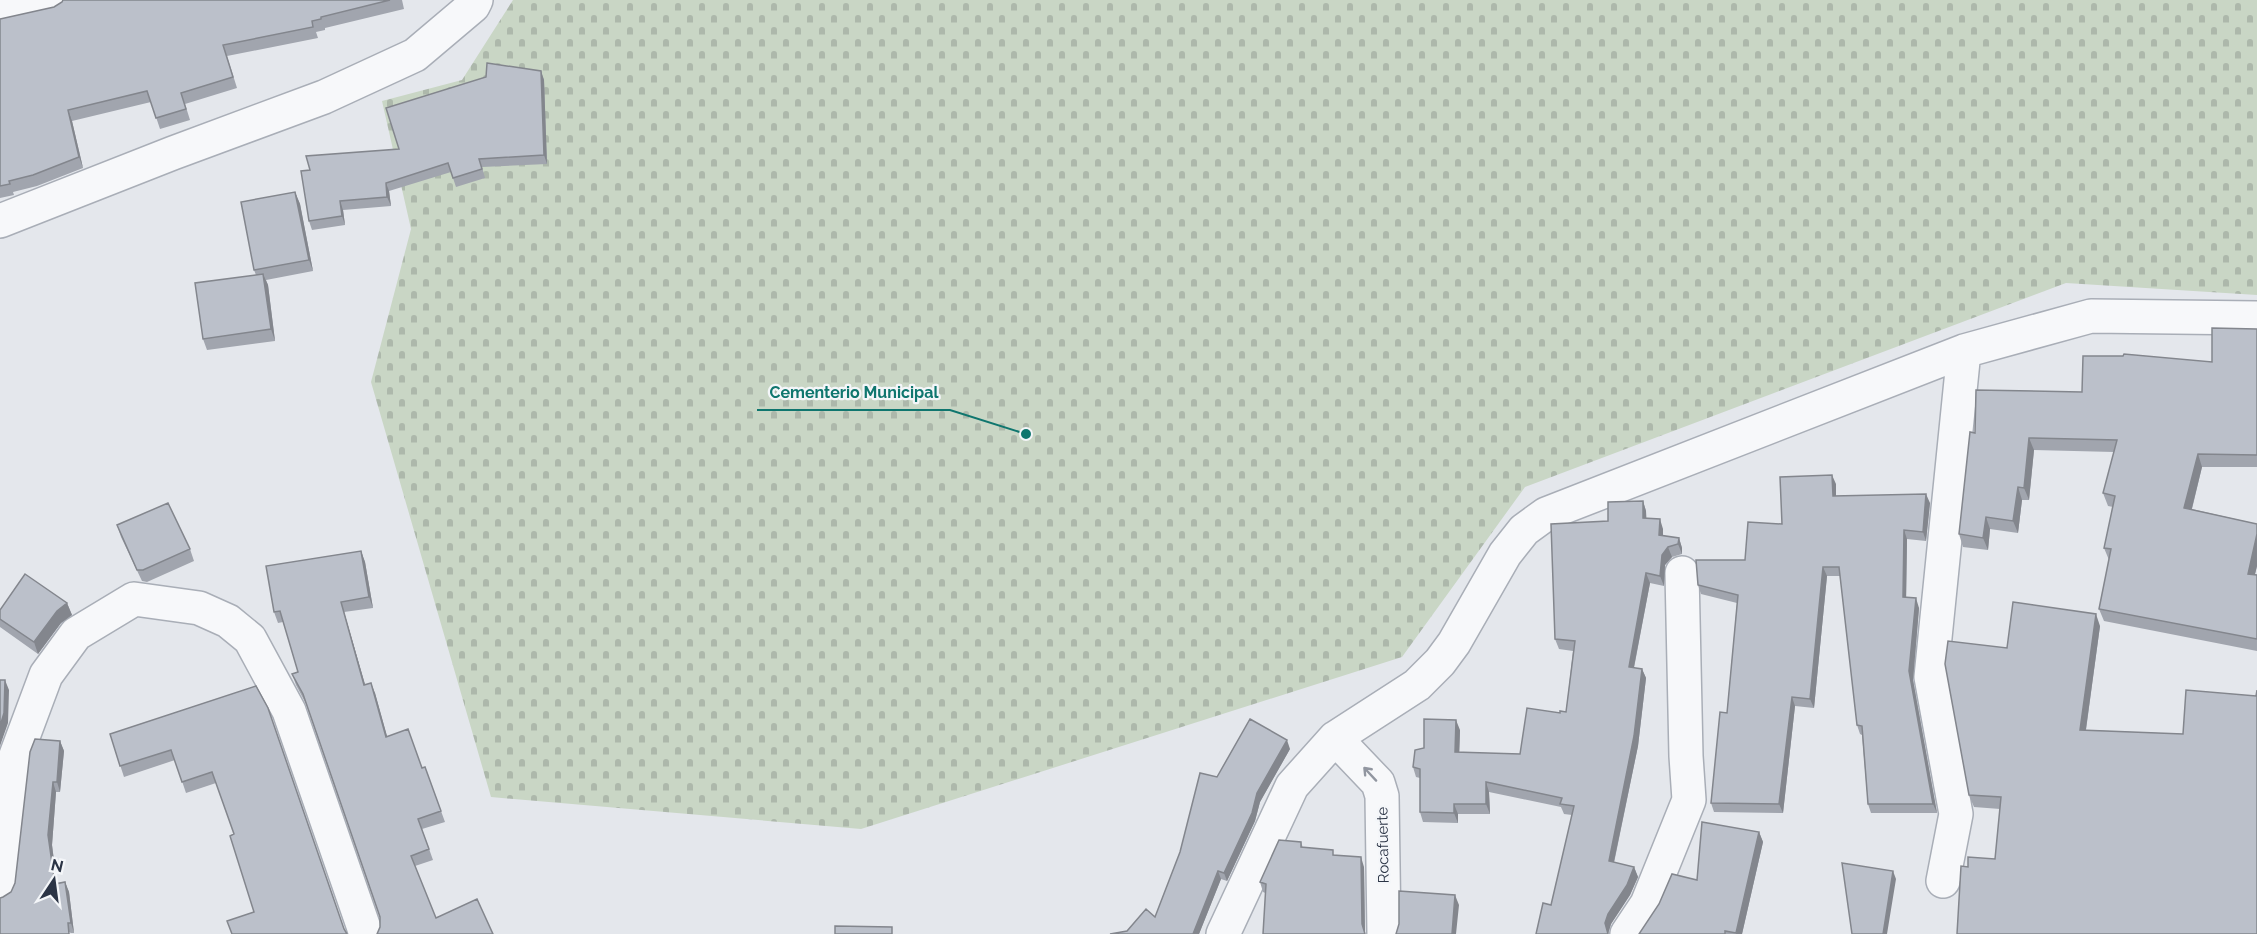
<svg xmlns="http://www.w3.org/2000/svg" width="2257" height="934" viewBox="0 0 2257 934" font-family="Raleway,sans-serif">
<style>
.cemetery{fill:url(#cemetery-stones)}
.lines{fill:none;stroke-linecap:round;stroke-linejoin:round}
.minor-casing{stroke:#a9aeb7;stroke-width:36}
.minor{stroke:#f7f8fa;stroke-width:33}
.wall{fill:#a1a5ae}
.shaded-wall{fill:#83868d}
.building{fill:#bbc0ca;stroke:#83868d;stroke-width:1.5}
.oneway{stroke:#9196a0}
.labels{text-anchor:middle;dominant-baseline:central;stroke-width:4.5;stroke-linejoin:round;paint-order:stroke}
.street-label{font-size:15px;fill:#2b3445;stroke:#f4f6f9}
.leader{fill:none;stroke:#0f766e;stroke-width:2}
.callout-dot{fill:#0f766e;stroke:#f4f6f9;stroke-width:2}
.callout-label{font-size:16px;text-anchor:middle;font-weight:bold;fill:#0f766e;stroke:#f4f6f9;stroke-width:4.5;stroke-linejoin:round;paint-order:stroke}
</style>
<defs>
<pattern id="cemetery-stones" width="16" height="16" patternUnits="userSpaceOnUse" patternTransform="scale(1.5)"><rect width="16" height="16" fill="#c9d6c5"/><path d="M2 7V4a2 2 0 0 1 4 0v3zM10 15v-3a2 2 0 0 1 4 0v3z" fill="#adb8ab"/></pattern>
</defs>
<rect width="100%" height="100%" fill="#e4e7ec"/>
<path class="cemetery" d="M513 0H2257V295L2066 283 1525 487 1402 657 861 829 491 797 371 382 411 229 382 101 462 80Z"/>
<g class="lines">
<defs>
<path id="minor" d="M0 12 53 0
M0 221 173 153 324 97 415 55 473 6 476 0
M1335 738 1378 783 1382 796 1384 934
M1943 881 1956 814 1931 677 1964 351
M0 890 15 758 46 675 76 634 134 599 199 608 228 621 250 639 289 711 366 934
M1223 934 1292 786 1335 738 1417 685 1440 662 1454 643 1505 554 1524 530 1546 514 1964 351 2091 316 2257 318
M1627 934 1647 904 1689 800 1686 756 1682 573"/>
</defs>
<use href="#minor" class="minor-casing"/>
<use href="#minor" class="minor"/>
</g>
<path class="wall" d="M63 0H402L404 9 325 28V30L316 32 318 38 227 56 237 88 185 104 190 120 160 129 151 102 72 121 83 168 37 186 13 192 14 195 0 198V19L54 7 62 2Z
M541 71 544 80 547 164 482 167 485 178 456 187 451 172 389 191 391 206 343 210 345 225 312 230 309 221 310 170 399 149Z
M295 192 300 204 313 271 266 280 268 285 275 341 207 350 203 339 256 275 254 270Z
M2257 329V467H2202L2192 509 2257 524V566L2255 574 2257 575V651L2104 621 2099 609 2109 560 2104 548 2113 507 2108 506 2103 493 2114 452 2034 450 2029 500H2022L2018 533 1990 529 1988 550 1963 547 1959 534 1975 433 2082 392 2212 362Z
M1836 484V496L1930 503 1926 541 1907 539 1906 597 1919 608 1913 680 1937 813H1871L1868 804 1862 735 1860 734 1857 725 1840 576H1827L1814 708 1795 706 1783 813 1714 812 1711 803 1727 713 1737 603 1701 594 1698 585 1745 560 1782 524Z
M1643 501 1646 511V518L1663 529V536L1679 538 1682 548V554L1672 557 1665 565 1664 586 1650 583 1634 668 1642 669 1646 678 1638 746 1614 863 1634 867 1638 877 1630 895 1611 924 1608 934 1551 905 1572 815 1564 814 1561 807 1489 792 1490 814H1458V823L1423 822 1420 812V778L1416 777 1413 767 1424 748 1460 730 1459 752 1520 754 1560 713 1566 712 1573 651 1559 649 1555 639 1608 521Z
M117 525 190 549 194 561 147 582 142 581 121 537Z
M361 551 365 562 373 608 344 612 365 684 375 693 387 736 422 768 425 767 445 822 422 829 433 860 415 866 436 918 380 927V917L306 704 296 685 292 674 298 672 283 622 278 623 274 612Z
M67 603 72 615 61 623 38 654 0 627V610Z
M2100 626 2086 730 2183 734 2256 696 2257 934 1968 867 1995 859 2000 809 1974 807 1969 795 2007 648Z
M256 686 254 912 234 834 216 783 186 793 175 760 124 777 110 734Z
M60 741 64 751 60 792H56L52 845 57 883 65 882 69 892 74 933H71L3 897 11 892 15 883Z
M1290 749 1260 802 1255 821 1227 881 1221 879 1199 934H1110L1127 931 1155 917 1180 852 1217 777Z
M1759 832 1763 842 1742 934H1639L1697 880Z
M1301 842 1303 848 1335 855 1364 867 1365 934 1263 892 1260 882Z"/>
<path class="shaded-wall" d="M541 71 544 80 547 164 544 155Z
M68 110 72 121 83 168 79 157Z
M386 183 389 191 391 206 387 197Z
M295 192 300 204 313 271 309 260Z
M340 201 343 210 345 225 342 216Z
M263 274 268 285 275 341 271 329Z
M2029 438 2034 450 2029 500 2024 488Z
M2198 454 2202 467 2189 520 2184 508Z
M1832 475 1836 484V505L1833 496Z
M2018 487 2022 500 2018 533 2013 521Z
M1926 494 1930 503 1926 541 1923 532Z
M1643 501 1646 511 1647 528 1643 518Z
M1986 517 1990 529 1988 550 1983 538Z
M1660 519 1663 529V545L1659 535Z
M1904 530 1907 539 1906 606 1903 597Z
M2257 534V566L2252 586 2248 574Z
M1679 538 1682 548V554L1678 544Z
M1668 547 1672 557 1665 565 1664 586 1660 576 1662 555Z
M361 551 365 562 373 608 369 597Z
M1823 567 1827 576 1814 708 1810 699Z
M1646 573 1650 583 1632 677 1629 667Z
M1916 598 1919 608 1913 680 1937 813 1933 804 1909 671Z
M341 602 344 612 368 695 364 685Z
M67 603 72 615 61 623 38 654 34 642 57 611Z
M2096 614 2100 626 2084 743 2080 730Z
M1642 669 1646 678 1638 746 1612 871 1609 861Z
M5 680 9 690 8 723 0 746V726Z
M371 683 375 693 390 747 386 737Z
M1792 697 1795 706 1783 813 1779 804Z
M1456 720 1460 730 1459 762 1455 752Z
M1287 740 1290 749 1260 802 1255 821 1227 881 1224 873 1257 793Z
M60 741 64 751 60 792 57 782Z
M53 782 56 792 52 845 58 894 55 884 48 835Z
M1486 782 1489 792 1490 814 1486 804Z
M1454 804 1458 814V823L1454 813Z
M1759 832 1763 842 1742 934H1736Z
M1361 857 1364 867 1365 934H1364L1362 924Z
M1634 867 1638 877 1630 895 1611 924 1608 934H1607L1605 923 1608 914Z
M1218 871 1221 879 1199 934H1193Z
M1893 871 1896 879 1887 934H1883Z
M65 882 69 892 74 933 71 923Z
M1455 895 1459 905 1456 934H1452Z"/>
<path class="building" d="M63 0H390L321 17V19L312 21 313 27 223 45 233 77 181 93 186 109 156 118 147 91 68 110 79 157 33 175 9 181 10 184 0 186V19L54 7 62 2Z
M487 63 541 71 544 155 479 159 482 169 453 178 448 163 386 183 387 197 340 201 342 216 309 221 301 171 310 170 306 156 399 149 386 108 486 77Z
M295 192 309 260 254 270 241 202Z
M263 274 271 329 203 339 195 283Z
M2212 328 2257 329V455L2198 454 2184 508 2257 524V534L2248 574 2257 575V639L2099 609 2111 549 2104 548 2115 496 2103 493 2117 440 2029 438 2024 488 2018 487 2013 521 1986 517 1983 538 1959 534 1970 432 1975 433 1976 390 2082 392 2083 356H2123L2124 354 2212 362Z
M1832 475 1833 496 1926 494 1923 532 1904 530 1903 597 1916 598 1909 671 1933 804H1868L1862 726 1857 725 1839 567H1823L1810 699 1792 697 1779 804 1711 803 1720 712 1727 713 1738 595 1698 585 1696 560H1745L1748 522 1782 524 1780 477Z
M1643 501V518L1660 519 1659 535 1679 538 1678 544 1668 547 1662 555 1660 576 1646 573 1629 667 1642 669 1634 736 1609 861 1634 867 1627 885 1608 914 1605 923 1608 934H1536L1543 903 1551 905 1574 806 1560 804 1562 798 1486 782V804H1454V813L1420 812V769L1413 767 1415 750 1424 748V719L1456 720 1455 752 1520 754 1527 708 1560 713V711L1566 712 1575 641 1555 639 1551 524 1608 521V502Z
M168 503 190 549 143 570H137L117 525Z
M361 551 369 597 341 602 364 685 371 683 386 737 408 729 422 768 425 767 441 811 418 819 429 849 411 856 436 918 477 899 493 934H377L380 927V917L303 694 292 674 298 672 280 611 274 612 266 566Z
M25 574 67 603 57 611 34 642 0 619V610Z
M2013 602 2096 614 2080 730 2183 734 2186 690 2256 696 2257 690V934H1957L1961 866 1968 867V857L1995 859 2001 797 1969 795 1945 664 1948 641 2007 648Z
M0 680H5L4 713 0 726Z
M256 686 268 708 344 929 347 934H232L227 921 254 912 230 836 234 834 212 772 182 782 171 750 120 766 110 734Z
M1250 719 1287 740 1257 793 1252 813 1224 873 1218 871 1193 934H1110L1127 931 1146 909 1155 917 1180 852 1200 773 1217 777Z
M35 739 60 741 57 782H53L48 835 55 884 65 882 71 923H68L69 934H0V898L3 897 11 892 15 883 30 752Z
M1702 822 1759 832 1736 933 1725 931V934H1639L1659 904 1672 874 1697 880Z
M1279 840 1301 842V847L1333 850V855L1361 857 1362 924 1365 934H1263L1266 884 1260 882Z
M1842 863 1893 871 1883 934H1852Z
M1399 891 1455 895 1452 934H1396L1399 924Z
M835 926 892 927V934H835Z"/>
<defs><path id="oneway-shaft" d="M-6 0H5M1.5-3L5.5 0L1.5 3" fill="none" stroke-width="1.6" stroke-linecap="round" stroke-linejoin="round" transform="scale(1.5)"/></defs>
<use class="oneway" href="#oneway-shaft" transform="translate(1370 774) rotate(-133)"/>
<g class="labels">
<g class="street-label">
<text transform="translate(1383 845) rotate(-91)">Rocafuerte</text>
</g>
</g>
<path class="leader" d="M1026 434L950 410H757"/>
<circle class="callout-dot" cx="1026" cy="434" r="6"/>
<g class="callout-label">
<text x="854" y="398">Cementerio Municipal</text>
</g>
<g transform="translate(54 880) rotate(13)" stroke="#f4f6f9" stroke-width="4.5" paint-order="stroke">
<path d="M0-4.5L10 22L0 15L-10 22Z" fill="#2b3445"/>
<text y="-9" font-size="16" font-weight="bold" text-anchor="middle" fill="#2b3445">N</text>
</g>
</svg>
